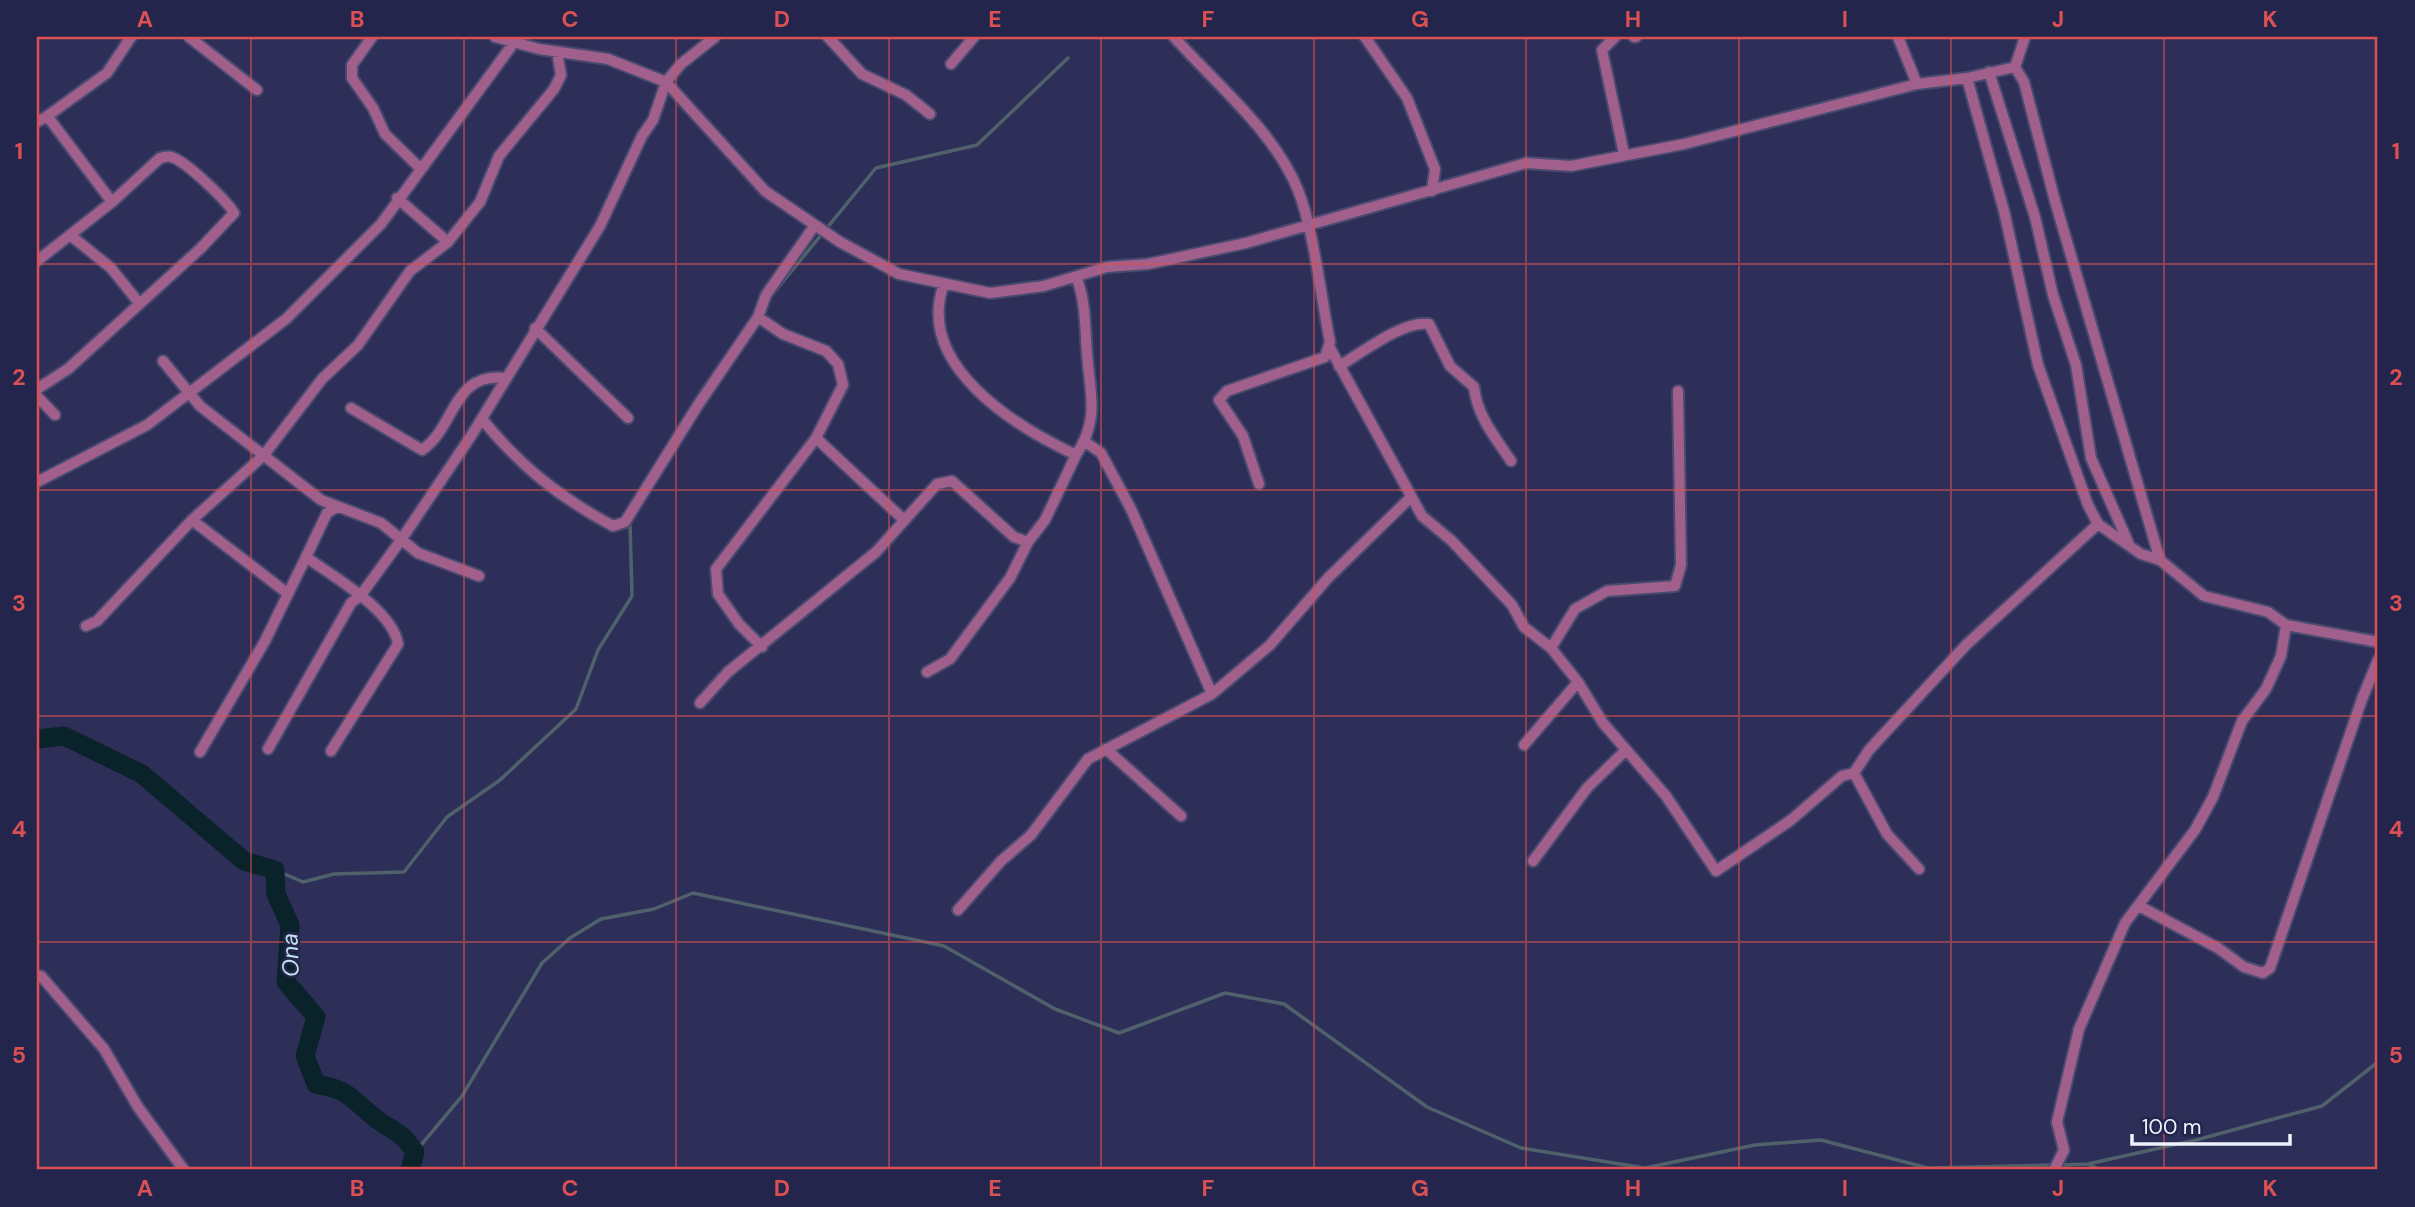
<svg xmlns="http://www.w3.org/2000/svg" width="2415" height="1207" viewBox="0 0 2415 1207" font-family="'DM Sans',sans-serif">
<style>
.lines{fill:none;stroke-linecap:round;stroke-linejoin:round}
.stream{stroke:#4f616a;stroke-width:3.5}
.river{stroke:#0a232b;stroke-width:19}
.street-casing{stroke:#494a6f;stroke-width:14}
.street{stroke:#a15f8b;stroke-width:10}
.grid{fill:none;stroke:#db5052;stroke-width:2;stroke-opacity:0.55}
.labels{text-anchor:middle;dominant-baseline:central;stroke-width:5;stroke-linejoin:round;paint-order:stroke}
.water-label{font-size:23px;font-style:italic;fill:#c0e2ee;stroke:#24254d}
.neatline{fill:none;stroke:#db5052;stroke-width:2.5}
.grid-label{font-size:23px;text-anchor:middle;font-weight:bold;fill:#db5052}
</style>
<rect width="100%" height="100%" fill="#2e2f58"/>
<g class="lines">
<path class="stream" d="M772 295 876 168 977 145 1068 58
M701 391 727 354
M275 870 303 882 334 874 404 872 447 817 500 780 576 709 598 650 632 596 630 522
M415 1152 462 1096 542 963 570 938 601 919 654 909 693 893 944 946 1055 1009 1119 1033 1225 993 1284 1004 1427 1107 1521 1148 1645 1168 1755 1145 1821 1140 1928 1168 2052 1165
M2060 1165 2088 1164 2196 1140 2322 1106 2378 1062
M2090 1165 2101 1170"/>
<path class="river" d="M37 739 64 736 142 774 244 861 275 870 276 894 290 925 286 982 316 1017 305 1056 316 1084C354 1090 354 1104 382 1123 400 1135 402 1133 415 1152L410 1170"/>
<defs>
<path id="street" d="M189 37 257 90
M372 37 352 65V78L373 108 385 134 421 169
M495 37 539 49 608 59 666 82 765 191 840 242 899 274 990 293 1044 286 1107 267 1148 264 1246 243 1526 163 1571 166 1684 144 1917 84 1967 78 2015 67 2025 37
M828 37 862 74 906 95 930 114
M1174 37C1216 84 1274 131 1298 190 1314 231 1321 297 1330 342L1325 357 1227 391 1219 400 1243 436 1259 484
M1365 37 1407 98 1435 169 1432 191
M1615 37 1602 50 1624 154
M1634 37H1636
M1898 37 1917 84
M951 64 974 37
M2015 67 2024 82 2055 201 2160 560 2204 596 2268 612 2286 625 2281 656 2266 689 2242 721 2213 797 2195 830 2125 923 2079 1029 2057 1122 2064 1150 2054 1170
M1989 72 2035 217 2053 295 2076 365 2091 458 2128 542
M1967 78 2004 211 2038 365 2088 505 2098 524 2141 554 2160 560
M46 117 107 73 131 37
M37 122 46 117 51 121 112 202 37 261
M397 198 448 242
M815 225 766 295 758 317 783 334 826 351 838 364 843 385 816 438 904 520
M70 235 111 268 139 303
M944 284C914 365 1016 427 1076 455 1100 419 1090 393 1087 354 1085 329 1086 303 1077 279
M535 328 628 418
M1330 348 1422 516 1452 541 1512 605 1524 627 1551 648 1578 682 1603 723 1666 796 1716 871 1791 820 1842 776 1854 773
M163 361 200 406 321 500 381 523 418 553 479 576
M1339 366C1362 353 1403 320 1429 324L1450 366 1474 387C1477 416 1495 437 1511 461
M37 389 68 369 201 248 234 213C227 201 185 160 171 157 169 156 163 157 160 158L112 202
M37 396 55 415
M351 408 422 450C456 427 452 372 505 378
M482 419C519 465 560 498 613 526L625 522 698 405 758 317
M1084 441 1101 453 1131 509 1212 694
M37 482 147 425 286 319 381 224 518 37
M192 520 287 593
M2286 625 2378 642
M86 626 97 621 192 520 264 455 322 379 358 345 410 271 448 242 480 202 499 156 554 89 561 75 557 52
M762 647 739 624 718 594 716 569 816 438
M1551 648 1575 609 1607 591 1675 586 1681 565 1678 391
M927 672 950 659 1010 578 1028 542 1045 520 1076 455
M700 703 728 672 876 552 937 484 952 481 1014 537 1028 542
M1524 745 1578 682
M268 749 351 603 361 595 401 540 471 436 600 226 642 136 653 120 666 82 681 64 715 37
M1106 749 1181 816
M331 751 398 644C393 610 332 576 306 557L327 513 337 507
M200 752 265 641 306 557
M1533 861 1587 788 1626 750
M1919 869 1887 834 1854 773 1869 750 1966 645 2098 524
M2139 906 2218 948 2244 967 2263 973 2270 968 2362 699 2378 660
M958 910 1001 861 1031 835 1088 759 1212 694 1270 645 1328 578 1410 498
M37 978 41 976 104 1049 138 1107 184 1170"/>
</defs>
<use href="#street" class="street-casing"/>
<use href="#street" class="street"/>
</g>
<path class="grid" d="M251 37V1170M464 37V1170M676 37V1170M889 37V1170M1101 37V1170M1314 37V1170M1526 37V1170M1739 37V1170M1951 37V1170M2164 37V1170M37 264H2378M37 490H2378M37 716H2378M37 942H2378"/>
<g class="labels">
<g class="water-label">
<text transform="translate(290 955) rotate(-92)">Ona</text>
</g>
</g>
<rect width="2415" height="1207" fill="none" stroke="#24254d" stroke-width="77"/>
<path d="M2132 1134v10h158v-10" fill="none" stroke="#f0f2fc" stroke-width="3.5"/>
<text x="2142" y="1134" font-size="21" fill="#f0f2fc" stroke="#24254d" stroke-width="5" paint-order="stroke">100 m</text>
<rect x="38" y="38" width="2338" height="1130" class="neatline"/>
<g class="grid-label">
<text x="145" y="27">A</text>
<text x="357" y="27">B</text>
<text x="570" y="27">C</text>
<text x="782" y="27">D</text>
<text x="995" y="27">E</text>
<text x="1208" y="27">F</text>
<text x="1420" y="27">G</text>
<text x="1633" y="27">H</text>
<text x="1845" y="27">I</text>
<text x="2058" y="27">J</text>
<text x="2270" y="27">K</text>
<text x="19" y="159">1</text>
<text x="2396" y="159">1</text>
<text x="19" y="385">2</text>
<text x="2396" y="385">2</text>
<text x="19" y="611">3</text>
<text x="2396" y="611">3</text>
<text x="19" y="837">4</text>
<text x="2396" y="837">4</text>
<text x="19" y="1063">5</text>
<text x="2396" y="1063">5</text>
<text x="145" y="1196">A</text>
<text x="357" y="1196">B</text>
<text x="570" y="1196">C</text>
<text x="782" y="1196">D</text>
<text x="995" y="1196">E</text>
<text x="1208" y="1196">F</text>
<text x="1420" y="1196">G</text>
<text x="1633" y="1196">H</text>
<text x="1845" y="1196">I</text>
<text x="2058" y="1196">J</text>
<text x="2270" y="1196">K</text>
</g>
</svg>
